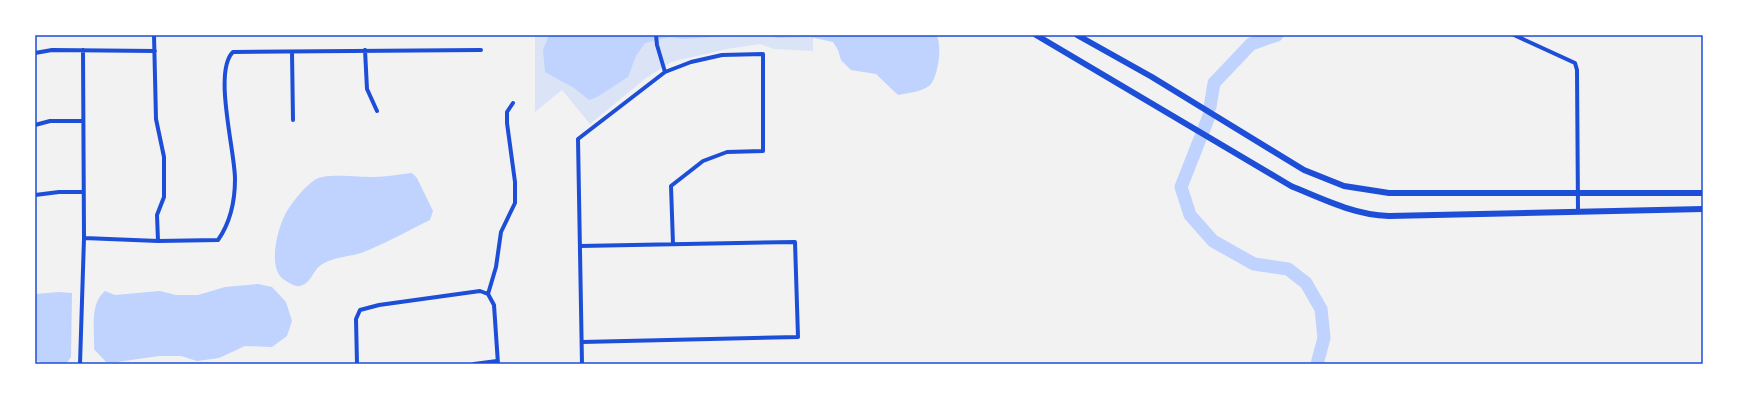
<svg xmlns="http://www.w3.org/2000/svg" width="1738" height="399" viewBox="0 0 1738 399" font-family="Arial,sans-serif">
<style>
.green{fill:#dbe4f7}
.water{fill:#bfd3fe}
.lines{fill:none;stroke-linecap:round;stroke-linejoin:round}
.river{stroke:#bfd3fe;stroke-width:13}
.minor{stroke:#1d4ed8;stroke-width:4}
.secondary{stroke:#1d4ed8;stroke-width:6}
.neatline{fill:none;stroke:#1d4ed8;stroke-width:1.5}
</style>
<rect width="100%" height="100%" fill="#f2f2f2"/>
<path class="green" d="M535 35H813V51L774 49 760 44 727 49 671 62 646 78 590 124 562 90 535 112Z"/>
<path class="water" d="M549 35H741L683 39 669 37 645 43 636 56 628 77 597 97 589 100 574 88 545 72 543 50Z
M769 35H936C943 43 938 80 929 86 920 92 909 93 898 95L876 74 851 70 841 60 838 50 833 42 810 37 777 38Z
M412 173 417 178 433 211 430 220C407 231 385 244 361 253 348 257 332 257 321 265 312 271 312 283 300 286 294 287 288 282 283 279 267 266 278 226 287 211 294 200 305 186 316 179 325 173 361 177 373 177 386 177 400 174 412 173Z
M258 284 272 287 286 302 292 321 287 336 272 347 245 346 219 358 197 361 181 356H159L117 362H106L94 349C95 330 89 304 105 291L115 295 160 291 176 295H198L225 287Z
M59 292 72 293 71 357 66 364H47L37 361 35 354V294Z"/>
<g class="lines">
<path class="river" d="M1210 107 1214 83 1251 44 1277 35
M1209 116 1181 187 1190 215 1213 241 1254 264 1288 269 1306 283 1321 309 1324 338 1317 364"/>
<path class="minor" d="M154 35 156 119 164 157V197L157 215 158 241
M656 35 657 45 665 72
M1514 35 1575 63 1577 70 1578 212
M365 50 367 89 377 111
M292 52 293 120
M35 53 52 50 155 51
M35 125 50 121H83
M35 195 59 192H83
M84 238 158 241 218 240C230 223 235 200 235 179 235 151 213 71 233 52L481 50
M580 246 795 242 798 337 582 342
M488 294 496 267 501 232 515 203V182L507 123V112L513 103
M80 364 84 238 83 50
M357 364 356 319 360 310 379 305 480 291 488 294 494 305 498 364
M474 364 497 361
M582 364 578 139 665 72 691 62 722 55 763 54V151L727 152 703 161 671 186 673 244"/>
<path class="secondary" d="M1036 35 1291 186C1322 199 1355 215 1389 216L1703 209
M1077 35 1152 77 1304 170 1344 186 1389 193H1703"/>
</g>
<rect width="1738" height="399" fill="none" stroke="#ffffff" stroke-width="72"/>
<rect x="36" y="36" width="1666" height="327" class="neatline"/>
</svg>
